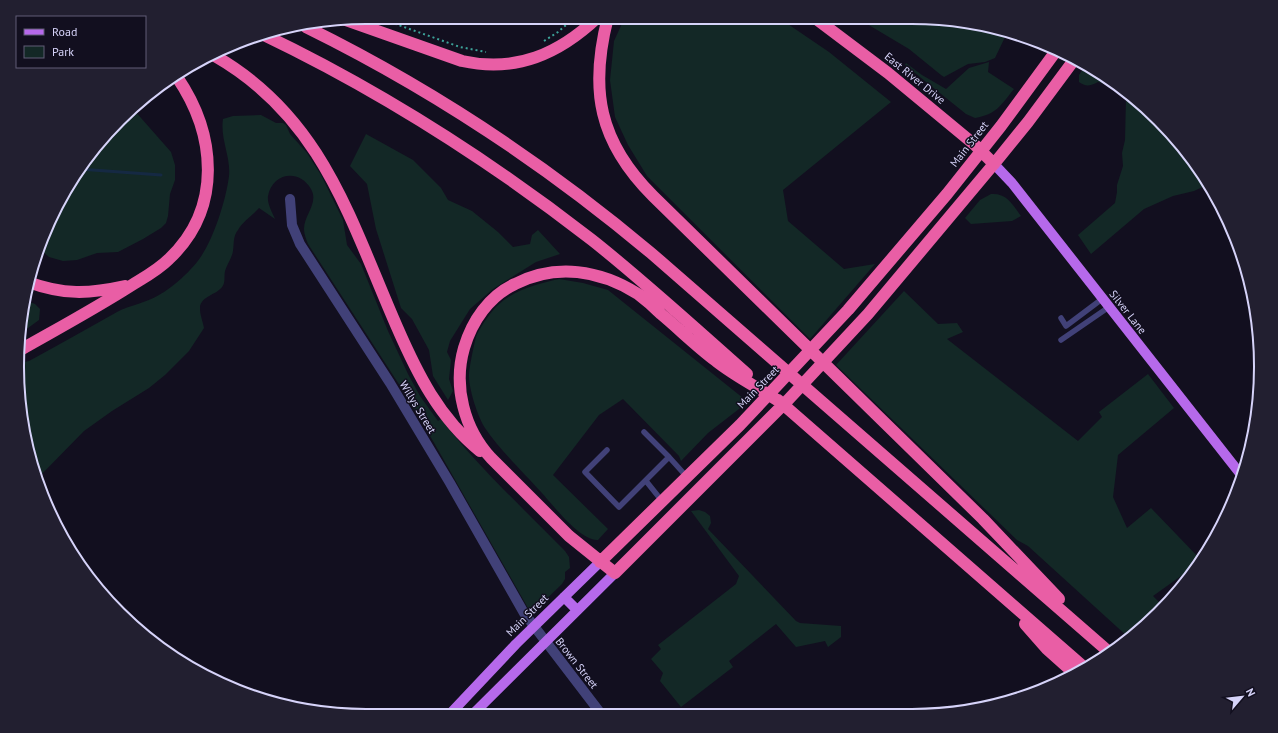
<svg xmlns="http://www.w3.org/2000/svg" width="1278" height="733" viewBox="0 0 1278 733" font-family="'PT Sans',sans-serif">
<style>
.green{fill:#132826}
.lines{fill:none;stroke-linecap:round;stroke-linejoin:round}
.stream{stroke:#152943;stroke-width:3}
.path{stroke:#3da399;stroke-width:2;stroke-dasharray:2 3;stroke-linecap:butt}
.lane{stroke:#414178;stroke-width:5.5}
.street{stroke:#414178;stroke-width:10}
.primary{stroke:#b669eb;stroke-width:10}
.highway{stroke:#e95ea5;stroke-width:12}
.labels{text-anchor:middle;dominant-baseline:central;stroke-width:3;stroke-linejoin:round;paint-order:stroke}
.street-label{font-size:11px;fill:#d6d3f9;stroke:#120f1f}
.rim{fill:none;stroke:#d6d3f9;stroke-width:2}
</style>
<rect width="100%" height="100%" fill="#120f1f"/>
<path class="green" d="M625 17 779 18 829 52 891 102 783 190 788 221 844 269 875 264 810 339 647 176 628 145 615 117 610 80 614 41Z
M857 18H935L1007 32 1006 35 995 58 985 62 968 64 944 77 941 75 909 49Z
M989 62 988 72 1014 89C1000 106 997 114 975 118L966 114 905 65 906 63 922 75 946 89 969 68Z
M1085 66 1105 76 1158 119 1202 172 1209 184 1194 191 1173 196 1144 209 1091 254 1078 235 1115 203 1117 192V185L1123 166 1122 153 1125 140 1126 99C1120 92 1107 84 1098 82 1090 86 1086 87 1079 82V75Z
M134 110 171 152 175 165V180L170 194 168 216 166 223 161 228 143 239 118 252 97 253 77 260 63 261 49 257 41 250 76 172Z
M261 115 276 123H283L286 125 290 134 307 153 321 175 343 220 347 245 361 264 388 331 408 374 420 396 438 421 441 419C478 467 523 508 565 551L569 557 570 568 565 572V579L562 584 534 611 528 608 433 441 402 389 308 244C306 239 304 234 304 229 304 215 319 203 311 189 299 168 272 173 268 196 267 204 272 212 275 219L259 208C252 216 243 221 238 230 233 236 234 243 233 251 232 258 227 264 225 271 224 275 225 279 224 283 221 295 199 295 200 309 200 315 203 322 204 328L189 351 165 375 149 388 112 411 84 431 38 478 18 389 20 363 29 361C59 345 88 328 117 312 130 305 146 303 159 295 172 288 192 270 200 258 214 238 226 200 229 176 231 157 220 139 223 119L233 116Z
M366 134 413 160 441 188 448 200 472 211 498 232 513 247 530 244 532 235 538 230 560 254 536 262 493 289 470 309 450 341 447 352 451 360 449 379 453 391 448 400 433 376 429 350 412 319 401 308 376 229 367 184 350 166Z
M991 194C1007 193 1012 204 1021 216L1012 221 971 224 965 218 980 200Z
M559 279 583 283 608 290 748 402 708 433 681 461 679 456 623 399 599 415 553 475 608 529 598 540C580 541 553 505 541 492 524 473 499 449 485 428 478 417 469 390 469 376 469 368 474 345 476 337 479 329 491 311 498 305 516 289 537 284 559 279Z
M904 291 938 324 957 323 963 332 947 339 1078 441 1102 417 1099 412 1148 374 1174 408 1118 455 1113 497 1127 528 1151 508 1202 561 1153 596 1164 607 1158 614 1128 637 1028 546 1017 540 836 365Z
M27 301 35 304 40 309 39 320 28 328H24Z
M699 510 705 512 710 516 711 523 708 529 796 621 800 623 841 626V637L828 647 825 641 796 647 776 624 729 661 733 667 681 707 660 681 663 673 651 659 661 649 658 645 736 584 739 576 691 511Z"/>
<g class="lines">
<path class="stream" d="M79 169 161 175"/>
<path class="path" d="M376 17 460 47 486 52
M482 17 512 22 531 17
M544 41 558 32 575 17"/>
<path class="lane" d="M1061 318 1066 326 1102 299
M1061 340 1109 307
M644 432 669 457
M607 450 585 472 619 507 669 457 687 477
M646 481 662 501"/>
<path class="street" d="M290 199 292 225 300 244 390 383 450 483 524 613 602 715"/>
<path class="primary" d="M994 164 1012 183 1242 476
M564 597 577 610
M449 715 516 644 600 562
M472 715 615 573"/>
<path class="highway" d="M608 17C589 90 599 142 653 196L983 519 1059 599
M815 18 888 73 975 145 994 164
M346 20 462 61C516 73 559 54 598 17
M306 27C430 88 545 164 651 253L1109 652
M262 34C379 90 489 160 592 240 645 282 696 329 747 374
M215 56C323 118 350 220 397 327 417 373 439 418 480 451
M28 282C63 295 89 294 125 286
M22 349C59 328 96 308 132 285 145 277 158 270 169 259 223 208 216 134 177 77
M777 400C757 387 735 376 716 361 697 347 679 329 661 314 654 307 646 300 638 294 600 270 556 263 515 284 489 296 472 321 464 348 453 386 464 429 491 458L569 536 615 573 788 400 868 314 998 159 1028 122 1074 60
M778 400 1086 669
M600 562 740 425 848 310 947 194 1001 126 1056 51
M1025 624 1047 649 1075 674"/>
</g>
<g class="labels">
<g class="street-label">
<text transform="translate(915 78) rotate(39)">East River Drive</text>
<text transform="translate(969 144) rotate(-52)">Main Street</text>
<text transform="translate(1128 312) rotate(52)">Silver Lane</text>
<text transform="translate(758 387) rotate(-46)">Main Street</text>
<text transform="translate(418 407) rotate(59)">Willys Street</text>
<text transform="translate(527 615) rotate(-45)">Main Street</text>
<text transform="translate(577 663) rotate(52)">Brown Street</text>
</g>
</g>
<path d="M0 0H1278V733H0ZM366 24H912A342 342 0 0 1 1254 366V367A342 342 0 0 1 912 709H366A342 342 0 0 1 24 367V366A342 342 0 0 1 366 24Z" fill="#221f30" fill-rule="evenodd"/>
<path class="rim" d="M366 24H912A342 342 0 0 1 1254 366V367A342 342 0 0 1 912 709H366A342 342 0 0 1 24 367V366A342 342 0 0 1 366 24Z"/>
<rect x="16" y="16" width="130" height="52" fill="#120f1f" stroke="#605d76"/>
<rect x="24" y="29" width="20" height="6" fill="#b669eb" stroke="#605d76"/>
<text x="52" y="36" font-size="12" fill="#d6d3f9">Road</text>
<rect x="24" y="46" width="20" height="12" fill="#132826" stroke="#605d76"/>
<text x="52" y="56" font-size="12" fill="#d6d3f9">Park</text>
<g transform="translate(1242 697) rotate(62)" stroke="#120f1f" stroke-width="3" paint-order="stroke">
<path d="M0-3L7 15L0 10L-7 15Z" fill="#d6d3f9"/>
<text y="-6" font-size="11" font-weight="bold" text-anchor="middle" fill="#d6d3f9">N</text>
</g>
</svg>
